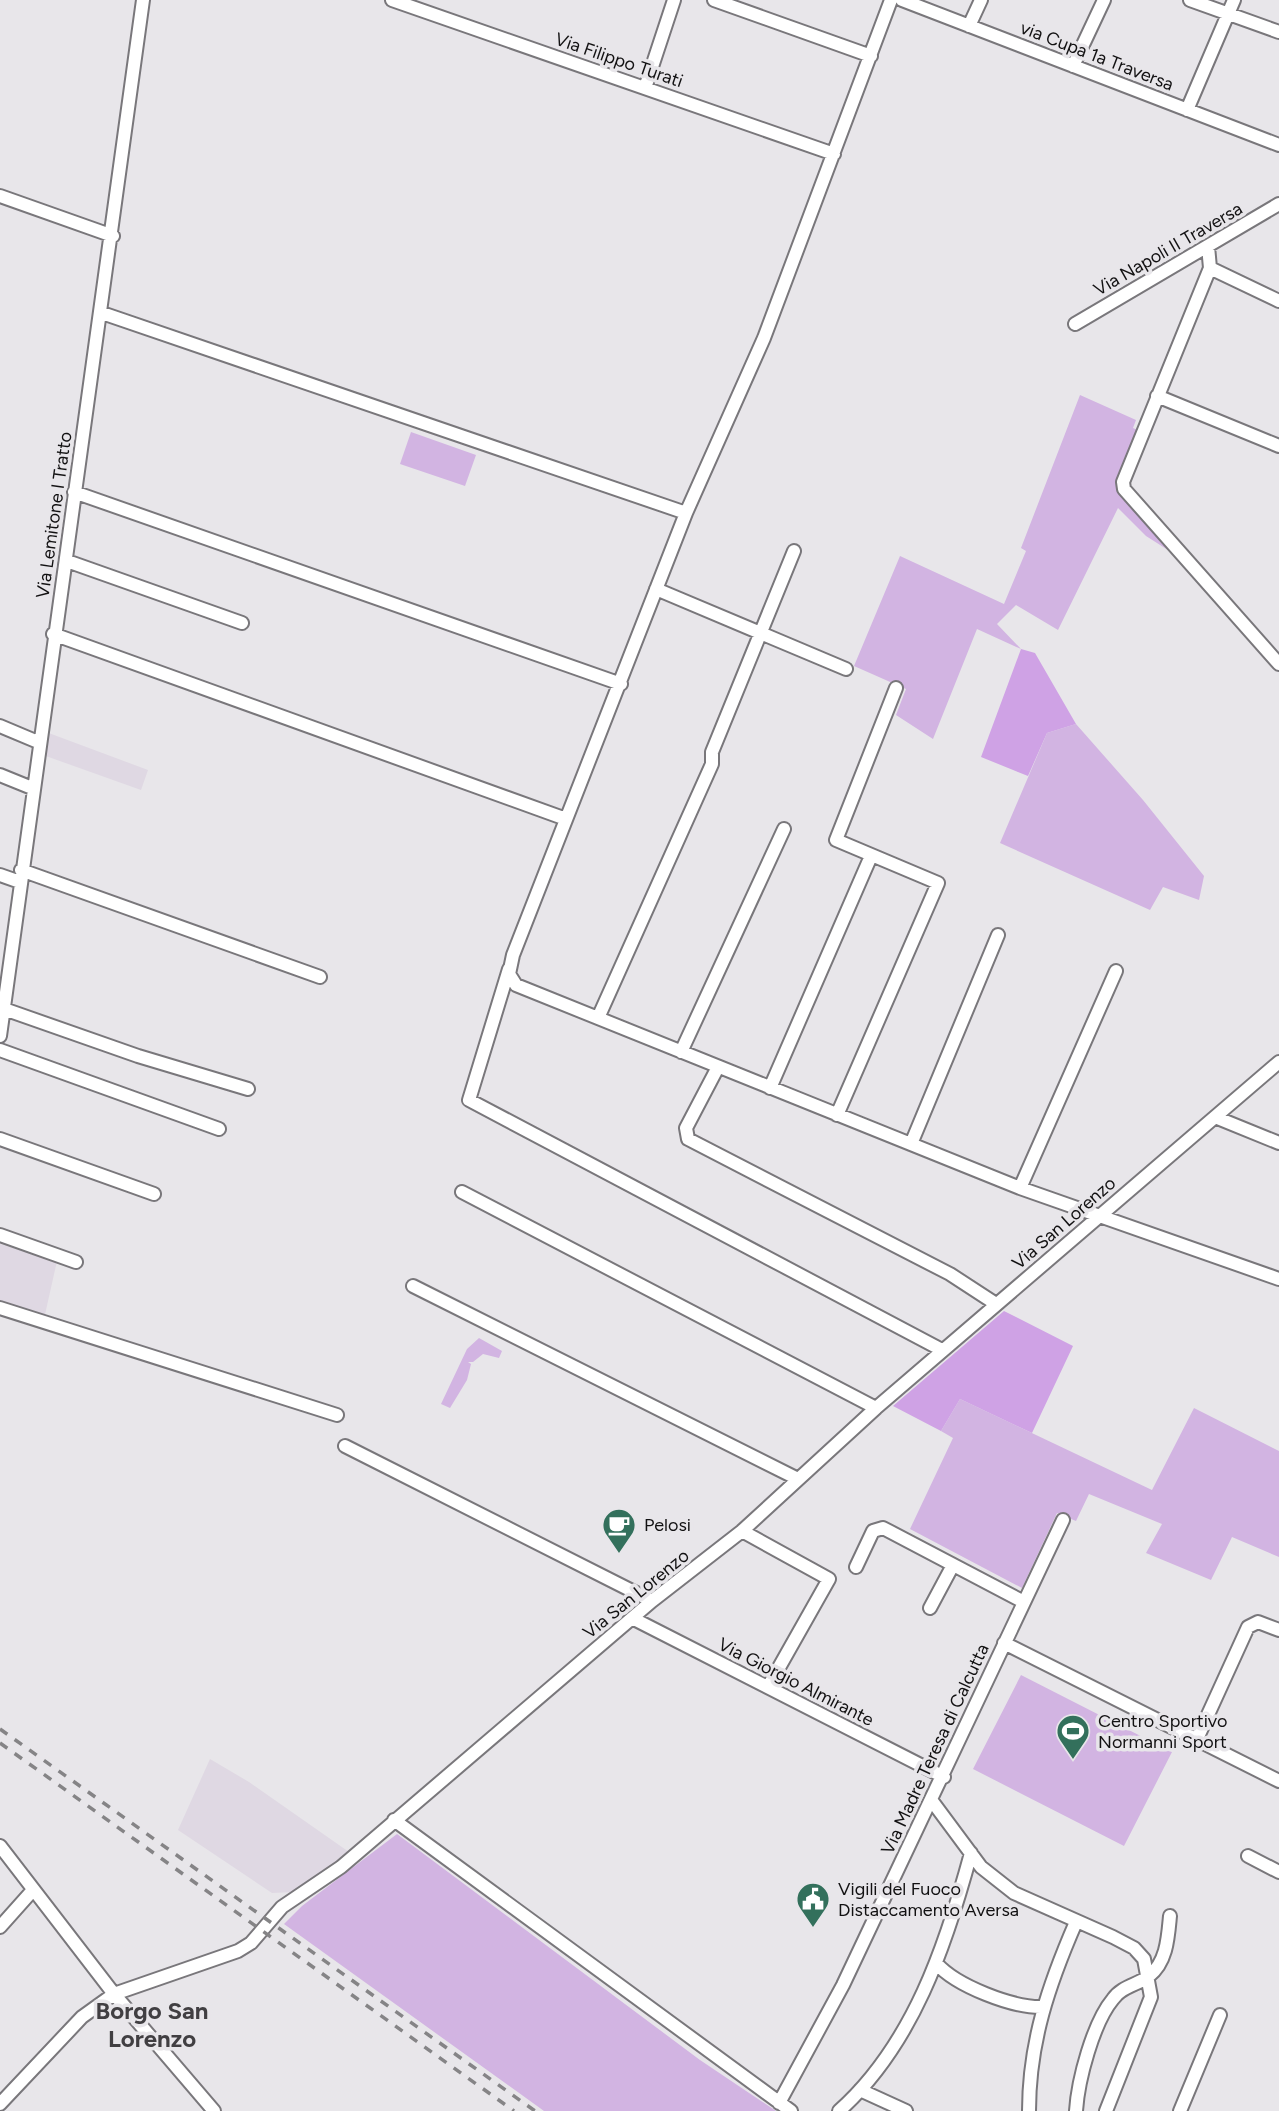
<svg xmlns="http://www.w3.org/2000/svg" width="1279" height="2111" viewBox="0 0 1279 2111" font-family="Figtree,sans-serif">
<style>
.built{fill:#dfd8e3}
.green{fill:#d2b4e2}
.forest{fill:#cfa2e5}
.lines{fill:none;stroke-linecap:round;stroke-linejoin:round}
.minor-casing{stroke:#79777b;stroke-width:16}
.minor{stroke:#fff;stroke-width:12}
.rail{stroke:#858486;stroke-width:3.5;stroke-dasharray:9 9;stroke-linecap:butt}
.labels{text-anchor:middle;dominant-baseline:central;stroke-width:7;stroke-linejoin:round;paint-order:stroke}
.street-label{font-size:18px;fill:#121112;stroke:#e8e6ea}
.poi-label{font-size:18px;fill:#121112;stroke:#e8e6ea;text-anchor:start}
.district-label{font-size:24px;font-weight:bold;fill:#413f42;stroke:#e8e6ea}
</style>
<rect width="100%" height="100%" fill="#e8e6ea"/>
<path class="built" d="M46 732 148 770 141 790 43 755Z
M0 1244 57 1261 44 1319 0 1305Z
M210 1759 249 1782 349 1852 294 1892 272 1893 178 1830Z"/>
<path class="green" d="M1080 395 1136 420 1133 428 1147 434 1121 496 1168 550 1146 536 1118 508 1058 630 1016 605 997 624 1021 649 977 629 933 739 896 715 906 689 854 666 900 556 1004 604 1026 551 1021 548Z
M411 432 476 455 465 486 400 464Z
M1076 724 1143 800 1204 876 1199 900 1163 887 1150 910 1000 843 1047 733Z
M479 1338 502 1351 499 1358 483 1354 473 1362H468L471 1364 467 1380 450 1408 441 1404 467 1349Z
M960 1399 1152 1490 1194 1408 1279 1451V1557L1232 1537 1211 1580 1146 1553 1162 1524 1089 1494 1076 1521 1057 1513 1022 1588 910 1529 953 1438 941 1431Z
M1021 1675 1172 1752 1124 1846 973 1769Z
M397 1834 700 2060 776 2111H544L284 1924 302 1906Z"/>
<path class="forest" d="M1021 649 1035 653 1076 724 1047 733 1028 776 981 757Z
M1004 1311 1073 1346 1032 1433 960 1399 941 1431 893 1406Z"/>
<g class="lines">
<defs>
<path id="minor" d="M392 0 834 154
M714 0 871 56
M891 0 764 338 686 513 513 955 509 974 516 985 1020 1188 1279 1279
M902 0 1279 145
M1190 0 1279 32
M969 26 981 0
M1073 66 1104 0
M645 88 674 0
M1187 110 1234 0
M0 196 113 236
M1208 246 1210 268 1123 482 1124 489 1279 664
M1210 268 1279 301
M102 313 686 513
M1075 324 1279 204
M1157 396 1279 446
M74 492 621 684
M67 561 242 623
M656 589 846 669
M53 634 566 819
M0 726 38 742
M0 775 32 788
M21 870 320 977
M0 875 20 882
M509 969 469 1100 942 1350
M4 1009 138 1056 248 1089
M598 1018 712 764V752L794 551
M0 1036 143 0
M0 1050 219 1129
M681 1052 784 829
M718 1067 686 1128 688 1139 950 1274 996 1304
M770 1088 871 856
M837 1115 938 883 836 840 896 688
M1215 1117 1279 1143
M0 1139 154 1194
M911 1144 998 935
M1020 1188 1116 971
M462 1192 876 1408
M0 1235 76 1262
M413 1286 798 1479
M0 1308 337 1415
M345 1446 652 1601
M742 1531 829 1579 768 1687
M856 1567 873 1531 883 1528 1024 1602
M930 1608 953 1565
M632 1618 944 1777
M1004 1643 1279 1781
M1196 1741 1248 1627 1258 1622 1279 1630
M932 1801 981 1867 1014 1893 1113 1937 1134 1948 1144 1959 1151 1997 1106 2111
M394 1820 791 2111
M0 1846 114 1994 214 2111
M1248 1856 1279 1872
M0 1927 33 1890
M936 1963C956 1986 1013 2008 1043 2007
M860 2090 906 2111
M779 2103 843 1985 1063 1520
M0 2104 82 2017 114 1994 238 1951 251 1943 282 1907 341 1867 652 1601 742 1531 876 1408 1279 1062
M839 2111C913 2045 946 1945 971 1853
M1029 2111C1029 2042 1049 1984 1076 1922
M1076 2111C1078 2080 1093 2023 1113 1999 1122 1986 1138 1985 1149 1976 1167 1962 1168 1937 1170 1916
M1180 2111 1220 2015"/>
</defs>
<use href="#minor" class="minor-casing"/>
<use href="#minor" class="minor"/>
<path class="rail" d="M0 1729 535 2111
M0 1743 514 2111"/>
</g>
<defs>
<symbol id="cafe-pin" viewBox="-11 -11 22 30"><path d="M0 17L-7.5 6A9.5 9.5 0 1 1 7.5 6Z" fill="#33705c" stroke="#e8e6ea"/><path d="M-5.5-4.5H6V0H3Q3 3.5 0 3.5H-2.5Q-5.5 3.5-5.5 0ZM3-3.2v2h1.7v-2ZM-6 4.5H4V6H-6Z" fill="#fff"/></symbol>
<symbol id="stadium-pin" viewBox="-11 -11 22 30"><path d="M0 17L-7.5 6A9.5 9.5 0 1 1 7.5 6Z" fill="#33705c" stroke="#e8e6ea"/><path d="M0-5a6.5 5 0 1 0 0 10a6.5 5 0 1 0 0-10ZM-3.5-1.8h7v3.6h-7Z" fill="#fff"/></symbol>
<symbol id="civic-pin" viewBox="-11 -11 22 30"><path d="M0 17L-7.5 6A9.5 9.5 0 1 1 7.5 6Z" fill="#33705c" stroke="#e8e6ea"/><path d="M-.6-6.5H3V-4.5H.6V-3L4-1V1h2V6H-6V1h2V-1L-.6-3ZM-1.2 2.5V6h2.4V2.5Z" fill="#fff"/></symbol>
</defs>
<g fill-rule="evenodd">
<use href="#cafe-pin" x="600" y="1506" width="38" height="52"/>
<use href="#stadium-pin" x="1054" y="1712" width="38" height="52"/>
<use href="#civic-pin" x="794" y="1880" width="38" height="52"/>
</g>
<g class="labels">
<g class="street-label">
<text transform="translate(1097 56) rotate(21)">via Cupa 1a Traversa</text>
<text transform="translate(619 60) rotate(19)">Via Filippo Turati</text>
<text transform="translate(1168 249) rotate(-30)">Via Napoli II Traversa</text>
<text transform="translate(54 515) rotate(-82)">Via Lemitone I Tratto</text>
<text transform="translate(1064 1223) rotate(-41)">Via San Lorenzo</text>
<text transform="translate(636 1594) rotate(-39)">Via San Lorenzo</text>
<text transform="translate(796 1682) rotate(27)">Via Giorgio Almirante</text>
<text transform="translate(935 1749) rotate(-65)">Via Madre Teresa di Calcutta</text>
</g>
<g class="poi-label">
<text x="644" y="1525">Pelosi</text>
<text x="1098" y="1721">Centro Sportivo<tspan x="1098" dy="21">Normanni Sport</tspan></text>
<text x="838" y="1889">Vigili del Fuoco<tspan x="838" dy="21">Distaccamento Aversa</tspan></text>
</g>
<g class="district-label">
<text x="152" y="2010">Borgo San<tspan x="152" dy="28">Lorenzo</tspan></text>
</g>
</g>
</svg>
